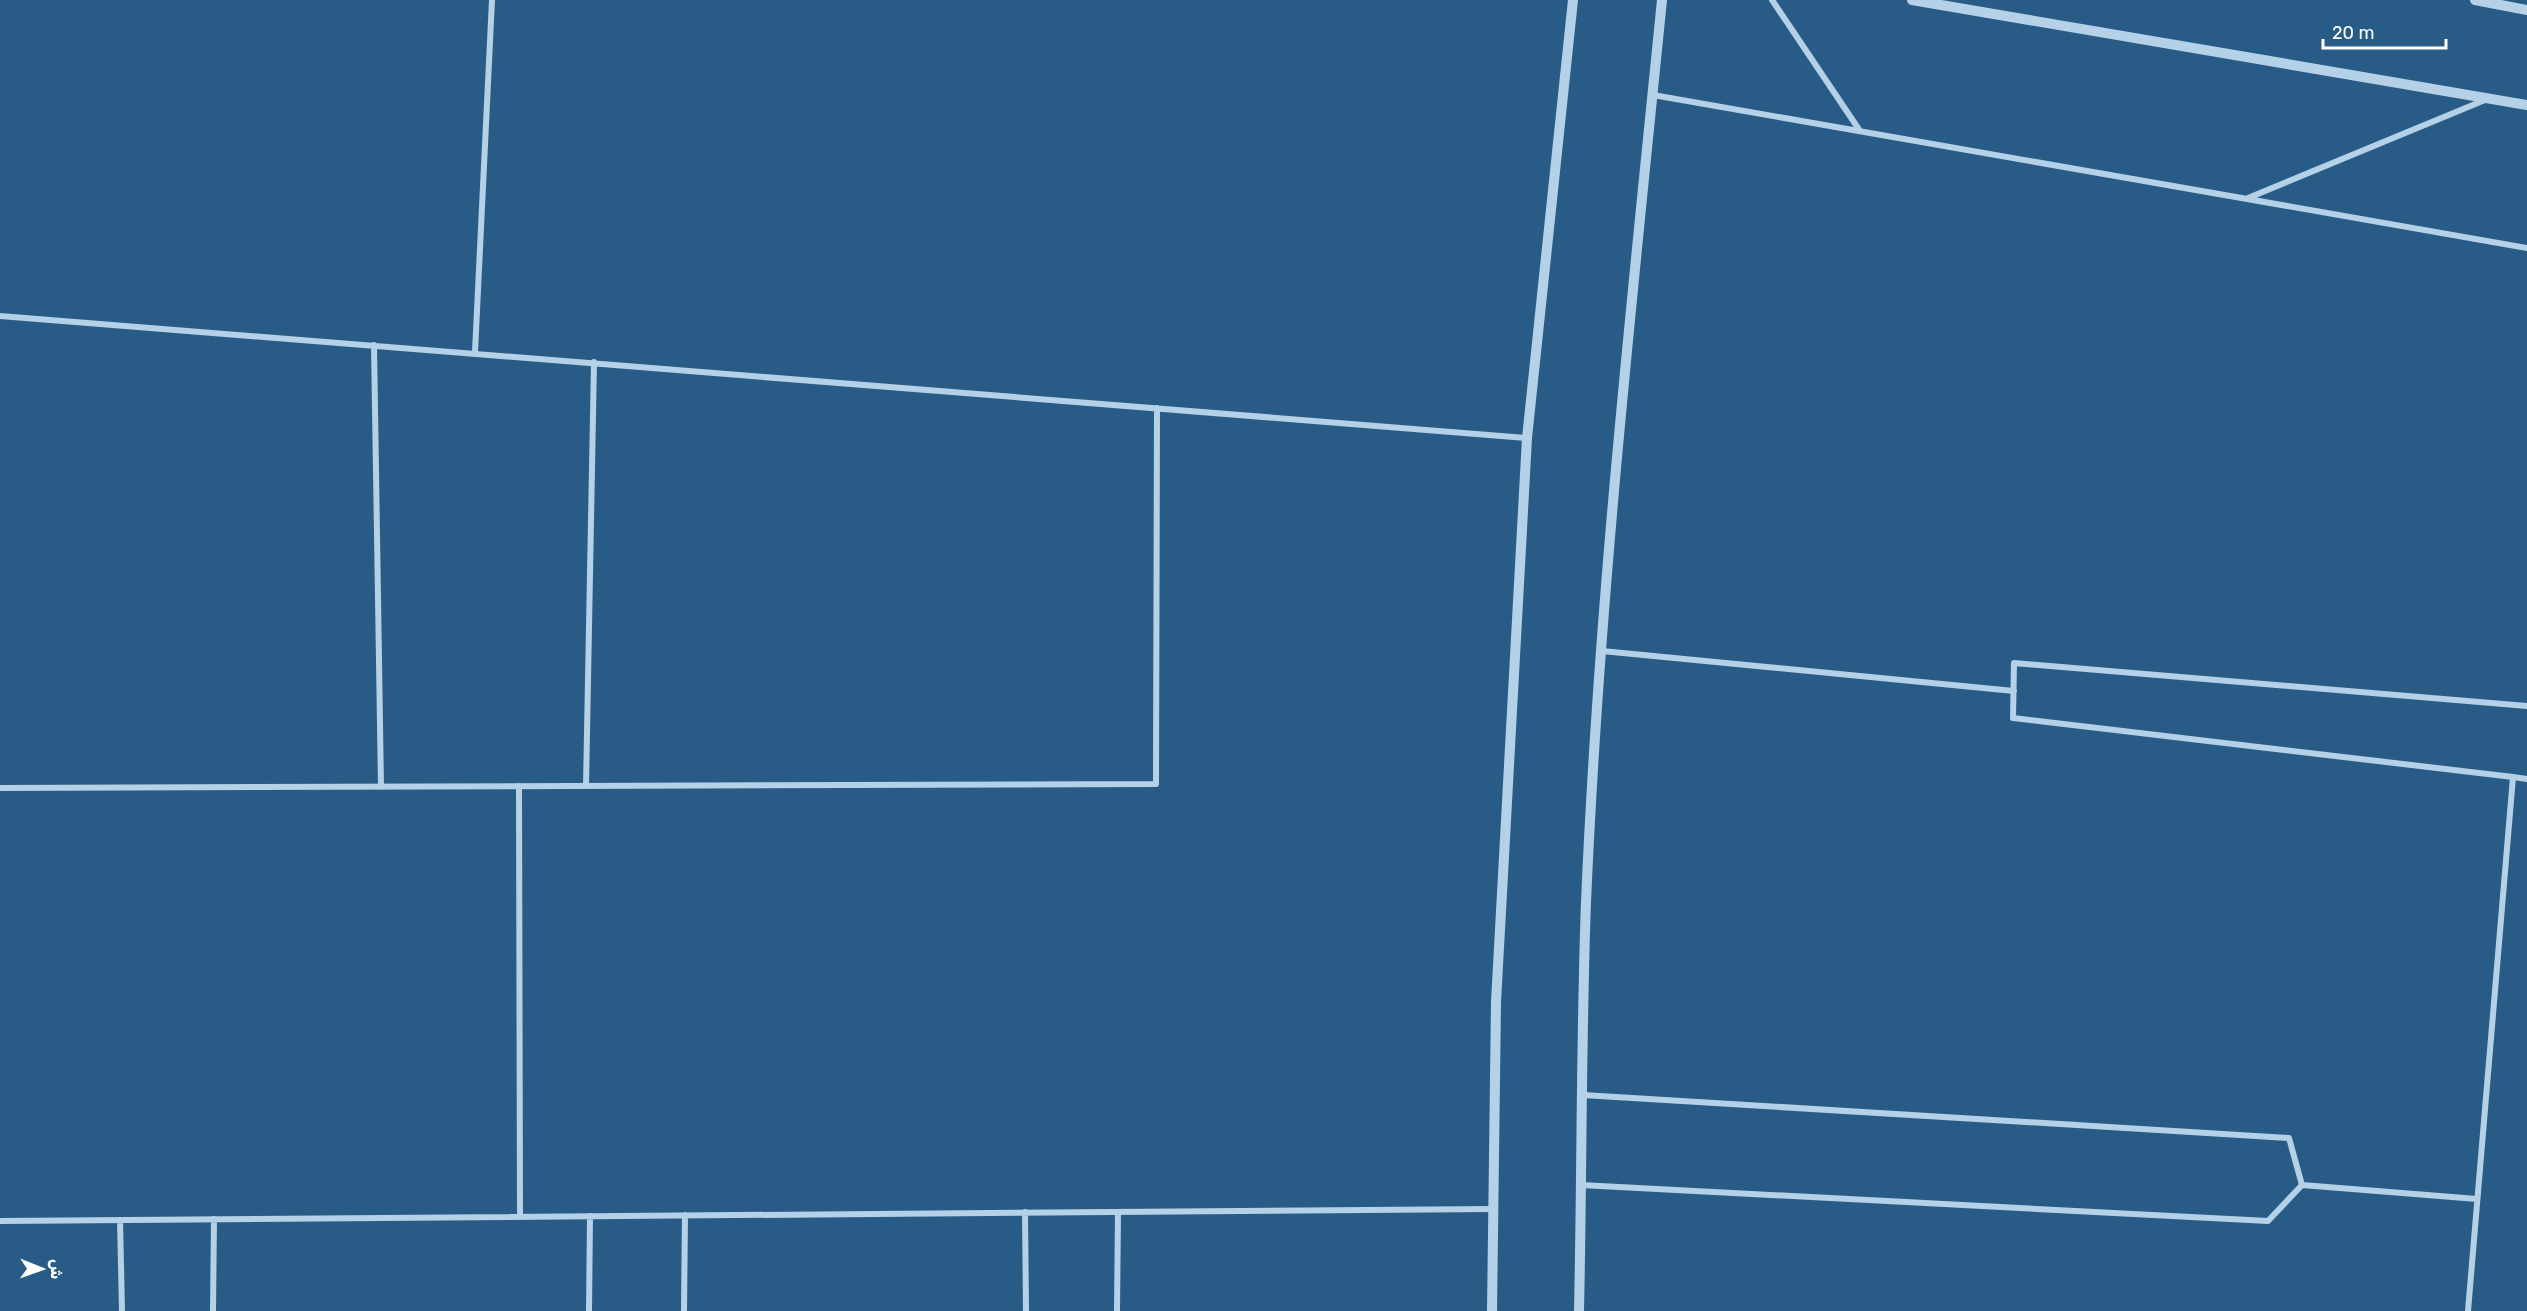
<svg xmlns="http://www.w3.org/2000/svg" width="2527" height="1311" viewBox="0 0 2527 1311" font-family="Rubik,'Noto Sans Arabic',sans-serif">
<style>
.lines{fill:none;stroke-linecap:round;stroke-linejoin:round}
.minor{stroke:#b4d1e8;stroke-width:6}
.tertiary{stroke:#b4d1e8;stroke-width:10}
</style>
<rect width="100%" height="100%" fill="#285c87"/>
<g class="lines">
<path class="minor" d="M1772 0 1860 131
M1653 95 2527 248
M2248 198 2485 100
M0 316 1527 438
M374 345 381 787
M475 352 492 0
M1602 651 2014 691
M2513 777 2013 718 2014 663 2527 706
M519 786 520 1217
M586 786 594 362
M0 788 1156 784 1157 408
M1583 1095 2289 1138 2302 1185 2477 1199
M1581 1185 2268 1221 2302 1185
M1025 1212 1026 1311
M120 1220 122 1311
M0 1221 1493 1209
M213 1311 214 1219
M589 1311 590 1216
M684 1311 685 1215
M1117 1311 1118 1212
M2468 1311 2513 777 2527 779"/>
<path class="tertiary" d="M1912 0 2527 105
M2475 0 2527 10
M1492 1311 1496 1002 1527 438 1573 0
M1579 1311C1582 1175 1581 1038 1586 902 1599 600 1632 300 1662 0"/>
</g>
<g transform="translate(42 1269) rotate(91)" stroke="#285c87" stroke-width="4.5" paint-order="stroke">
<path d="M0-4.5L10 22L0 15L-10 22Z" fill="#ffffff"/>
<text y="-9" font-size="16" font-weight="bold" text-anchor="middle" fill="#ffffff">ش</text>
</g>
<path d="M2323 39v9h123v-9" fill="none" stroke="#ffffff" stroke-width="3"/>
<text x="2332" y="39" font-size="18" fill="#ffffff" stroke="#285c87" stroke-width="4.5" paint-order="stroke">20 m</text>
</svg>
